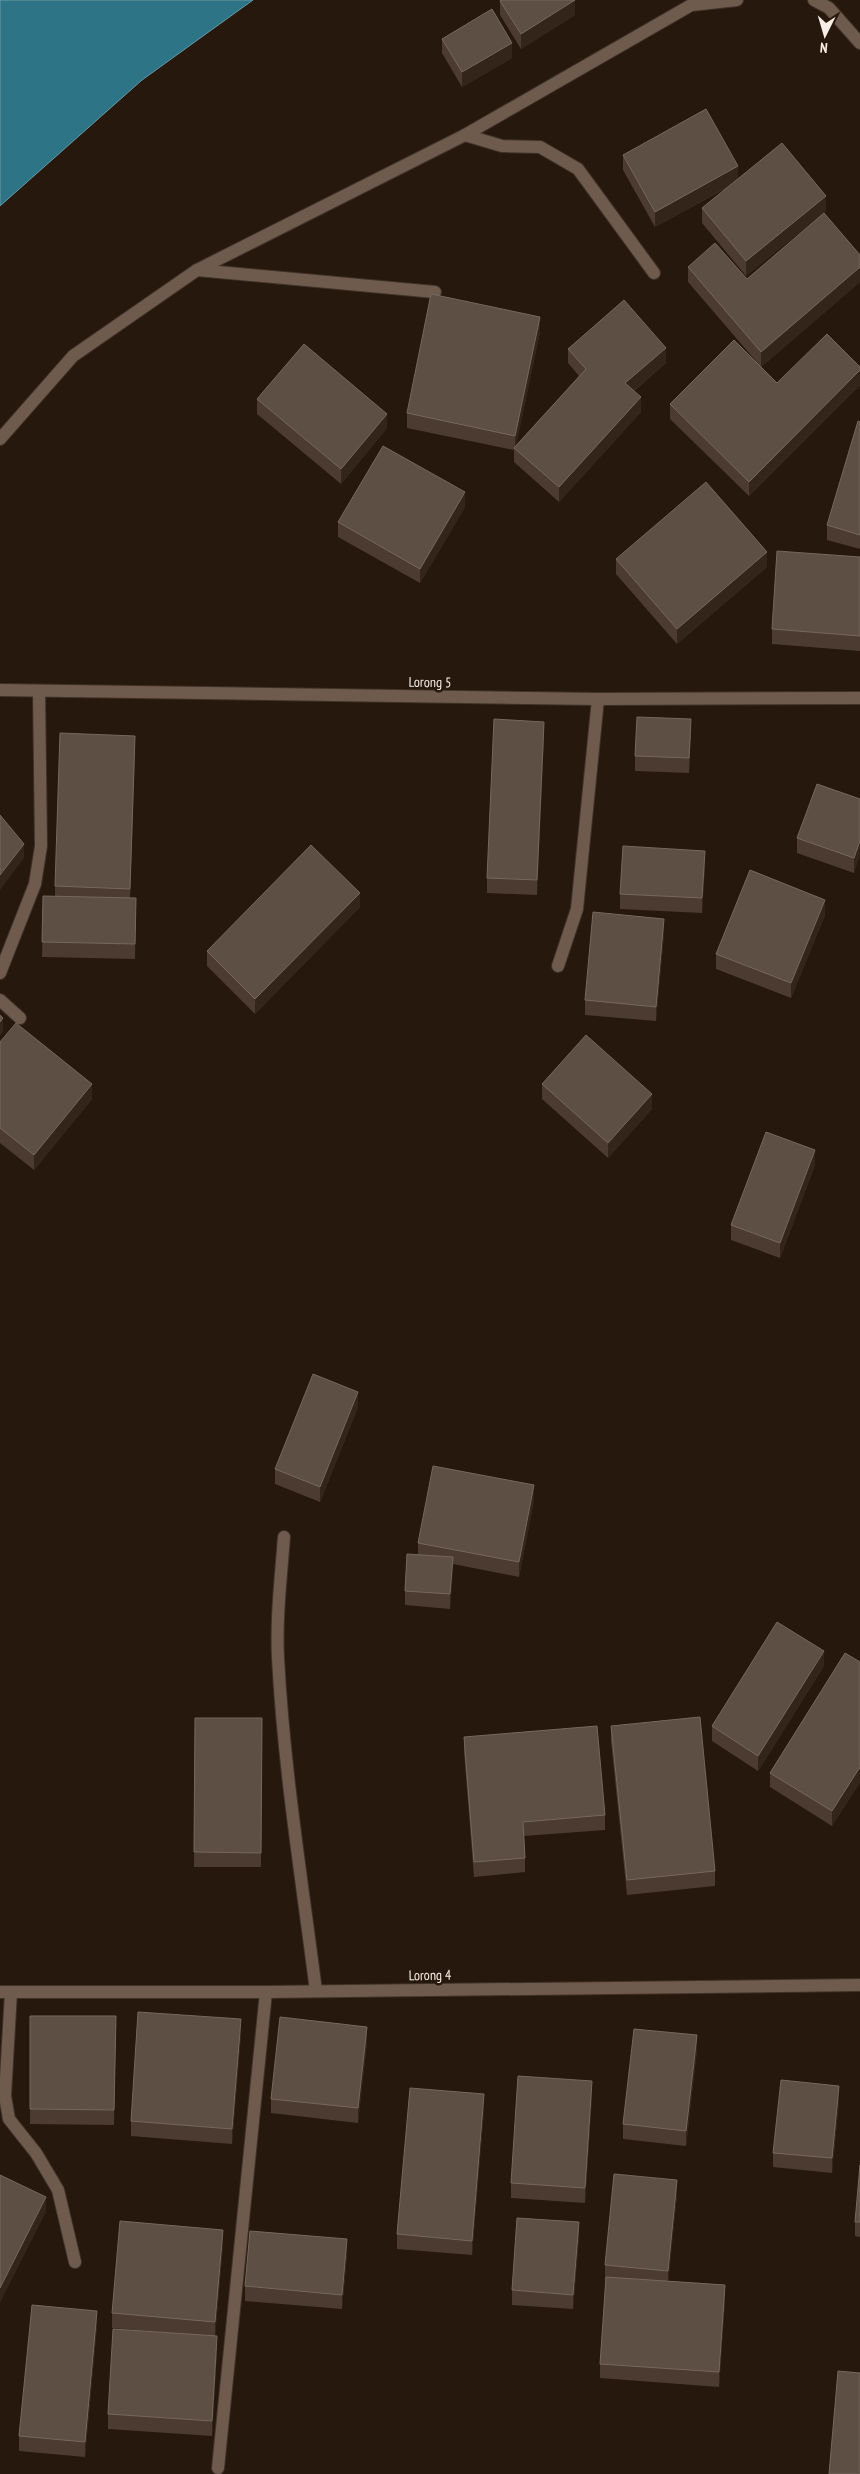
<svg xmlns="http://www.w3.org/2000/svg" width="860" height="2474" viewBox="0 0 860 2474" font-family="'PT Sans Narrow',sans-serif">
<style>
.water{fill:#2e7487;stroke:#6b99a4}
.lines{fill:none;stroke-linecap:round;stroke-linejoin:round}
.service-casing{stroke:#3f3227;stroke-width:14}
.minor-casing{stroke:#3f3227;stroke-width:14}
.service{stroke:#6f5b4d;stroke-width:12}
.minor{stroke:#6f5b4d;stroke-width:12}
.wall{fill:#4b3b31}
.shaded-wall{fill:#34251a}
.building{fill:#5e4f44;stroke:#76685e}
.labels{text-anchor:middle;dominant-baseline:central;stroke-width:5;stroke-linejoin:round;paint-order:stroke}
.street-label{font-size:14px;fill:#f8eee6;stroke:#26180d}
</style>
<rect width="100%" height="100%" fill="#26180d"/>
<path class="water" d="M0 0H253L142 80 0 206Z"/>
<g class="lines">
<defs>
<path id="service" d="M465 135 502 146 540 147 578 169 654 273
M197 270 435 292
M558 966 577 909 598 699
M0 973 35 884 41 846 39 691
M0 1000 20 1018
M284 1537C281 1577 276 1618 278 1658 284 1770 302 1881 316 1991
M11 1992 5 2096 9 2119 36 2153 58 2190 75 2262
M218 2468 266 1992"/>
<path id="minor" d="M814 0 829 8 860 43
M692 5 737 0
M0 439 73 356 197 270 465 135 700 0
M0 690 598 699 860 698
M0 1992H266L860 1985"/>
</defs>
<use href="#service" class="service-casing"/>
<use href="#minor" class="minor-casing"/>
<use href="#service" class="service"/>
<use href="#minor" class="minor"/>
</g>
<path class="wall" d="M500 1 575 15 521 49 500 15Z
M442 39 512 58 462 87 442 53Z
M623 155 738 179 826 211 746 276 702 223V208L730 186 655 227 623 170Z
M860 255V282L761 367 688 282V267L747 279Z
M540 332 516 445 579 376 568 363V349L666 363 634 391 641 412 559 502 514 462V450L407 428V413Z
M860 367V385L749 496 670 419V404Z
M257 399 387 428 341 484 257 414Z
M860 422V549L827 540V525Z
M465 507 420 583 338 537V522Z
M860 557V651L772 644V629Z
M616 559 767 567 677 644 616 574Z
M691 734 689 773 635 771V756Z
M544 736 537 895 487 893V878Z
M135 750 130 898H136L135 959 42 957 43 896H55V886Z
M860 799 854 873 797 853V838Z
M705 865 702 913 620 909V894Z
M360 907 255 1014 207 966V951Z
M825 915 791 998 716 969V954Z
M664 934 656 1021 585 1015V1000Z
M0 1042 92 1099 34 1170 0 1143Z
M542 1084 652 1109 608 1158 542 1099Z
M815 1165 780 1258 731 1240V1225Z
M358 1407 320 1502 275 1484V1469Z
M534 1500 519 1577 453 1564 450 1609 405 1605V1591L418 1555V1543Z
M860 1662V1782L832 1826 770 1787V1773Z
M824 1666 758 1771 712 1741V1726Z
M195 1718H262L261 1867H194Z
M611 1726 715 1871V1886L627 1895 611 1741Z
M464 1737 605 1815V1830L524 1836 525 1858V1872L474 1877 464 1752Z
M30 2016H116L114 2125 30 2124Z
M241 2034 232 2144 131 2136V2121Z
M367 2042 358 2123 271 2113V2099Z
M697 2050 686 2146 623 2139V2124Z
M592 2096 585 2203 511 2198V2183Z
M839 2101 832 2173 773 2167V2153Z
M484 2109 472 2255 397 2249V2234Z
M860 2165V2237L855 2236V2222Z
M677 2195 668 2281 725 2300 719 2387 600 2378V2364L606 2280H605V2265Z
M579 2237 573 2309 512 2305V2290Z
M223 2245 215 2336 217 2351 212 2436 108 2429V2414L182 2334 112 2328V2313Z
M347 2254 342 2309 245 2301V2286Z
M97 2326 85 2457 19 2451V2436Z"/>
<path class="shaded-wall" d="M575 0V15L521 49V34Z
M512 43V58L462 87V72Z
M738 166V181L655 227V212Z
M826 196V211L746 276V261Z
M860 267V282L761 367V352Z
M540 317V332L515 450V436Z
M666 348V363L625 398V383Z
M860 370V385L749 496V482Z
M641 397V412L559 502V487Z
M387 414V428L341 484V469Z
M465 492V507L420 583V569Z
M767 552V567L677 644V629Z
M544 722V736L537 895V880Z
M135 736V750L130 903V889Z
M860 841V856L854 873V858Z
M24 844V858L0 890V875Z
M705 851V865L702 913V898Z
M360 893V907L255 1014V999Z
M825 900V915L791 998V983Z
M664 919V934L656 1021V1007Z
M3 1018V1032L0 1036V1022Z
M92 1084V1099L34 1170V1155Z
M652 1094V1109L608 1158V1143Z
M815 1150V1165L780 1258V1243Z
M358 1392V1407L320 1502V1487Z
M534 1485V1500L519 1577V1562Z
M453 1557V1572L450 1609V1594Z
M824 1651V1666L758 1771V1756Z
M860 1767V1782L832 1826V1811Z
M241 2019V2034L232 2144V2129Z
M367 2027V2042L358 2123V2108Z
M697 2035V2050L686 2146V2131Z
M592 2081V2096L585 2203V2188Z
M839 2086V2101L832 2173V2158Z
M484 2094V2109L472 2255V2241Z
M677 2180V2195L668 2286V2271Z
M46 2197V2212L0 2303V2288Z
M579 2222V2237L573 2309V2295Z
M223 2230V2245L215 2337V2322Z
M347 2239V2254L342 2309V2295Z
M725 2285V2300L719 2387V2372Z
M97 2311V2326L85 2457V2442Z
M217 2336V2351L212 2436V2421Z"/>
<path class="building" d="M501 0H575L521 34 500 1Z
M492 9 512 43 462 72 442 39Z
M706 109 738 166 655 212 623 155Z
M782 143 826 196 746 261 702 208Z
M824 213 860 255V267L761 352 688 267 715 243 747 279Z
M431 294 540 317 515 436 407 413Z
M624 300 666 348 625 383 641 397 559 487 514 448 586 369 568 349Z
M827 334 860 367V370L749 482 670 404 734 340 777 383Z
M304 344 387 414 341 469 257 399Z
M858 421 860 422V535L827 525Z
M383 446 465 492 420 569 338 522Z
M706 482 767 552 677 629 616 559Z
M777 551 860 557V636L772 629Z
M637 717 691 719 689 758 635 756Z
M494 719 544 722 537 880 487 878Z
M60 733 135 736 130 889 55 886Z
M817 784 860 799V841L854 858 797 838Z
M0 815 24 844 0 875Z
M311 845 360 893 255 999 207 951Z
M623 846 705 851 702 898 620 894Z
M750 870 825 900 791 983 716 954Z
M43 896 136 898 135 944 42 942Z
M593 912 664 919 656 1007 585 1000Z
M0 1015 3 1018 0 1022Z
M16 1023 92 1084 34 1155 0 1128V1042Z
M586 1035 652 1094 608 1143 542 1084Z
M766 1132 815 1150 780 1243 731 1225Z
M313 1374 358 1392 320 1487 275 1469Z
M433 1466 534 1485 519 1562 418 1543Z
M407 1554 453 1557 450 1594 405 1591Z
M777 1622 824 1651 758 1756 712 1726Z
M845 1653 860 1662V1767L832 1811 770 1773Z
M700 1717 715 1871 627 1880 611 1726Z
M195 1718H262L261 1853 194 1852Z
M597 1726 605 1815 523 1822 525 1858 474 1862 464 1737Z
M138 2012 241 2019 232 2129 131 2121Z
M30 2016H116L114 2110 30 2109Z
M280 2017 367 2027 358 2108 271 2099Z
M634 2029 697 2035 686 2131 623 2124Z
M518 2076 592 2081 585 2188 511 2183Z
M781 2080 839 2086 832 2158 773 2153Z
M410 2088 484 2094 472 2241 397 2234Z
M860 2165V2222H855Z
M614 2174 677 2180 668 2271 605 2265Z
M0 2175 46 2197 0 2288Z
M517 2218 579 2222 573 2295 512 2290Z
M120 2221 223 2230 215 2322 112 2313Z
M250 2231 347 2239 342 2295 245 2286Z
M606 2277 725 2285 719 2372 600 2364Z
M32 2305 97 2311 85 2442 19 2436Z
M113 2329 217 2336 212 2421 108 2414Z
M838 2371 860 2373V2474H829Z"/>
<g class="labels">
<g class="street-label">
<text transform="translate(430 682) rotate(1)">Lorong 5</text>
<text transform="translate(430 1975) rotate(-1)">Lorong 4</text>
</g>
</g>
<g transform="translate(825 35) rotate(185)" stroke="#26180d" stroke-width="4" paint-order="stroke">
<path d="M0-4L9 19L0 12L-9 19Z" fill="#f8eee6"/>
<text y="-8" font-size="14" font-weight="bold" text-anchor="middle" fill="#f8eee6">N</text>
</g>
</svg>
